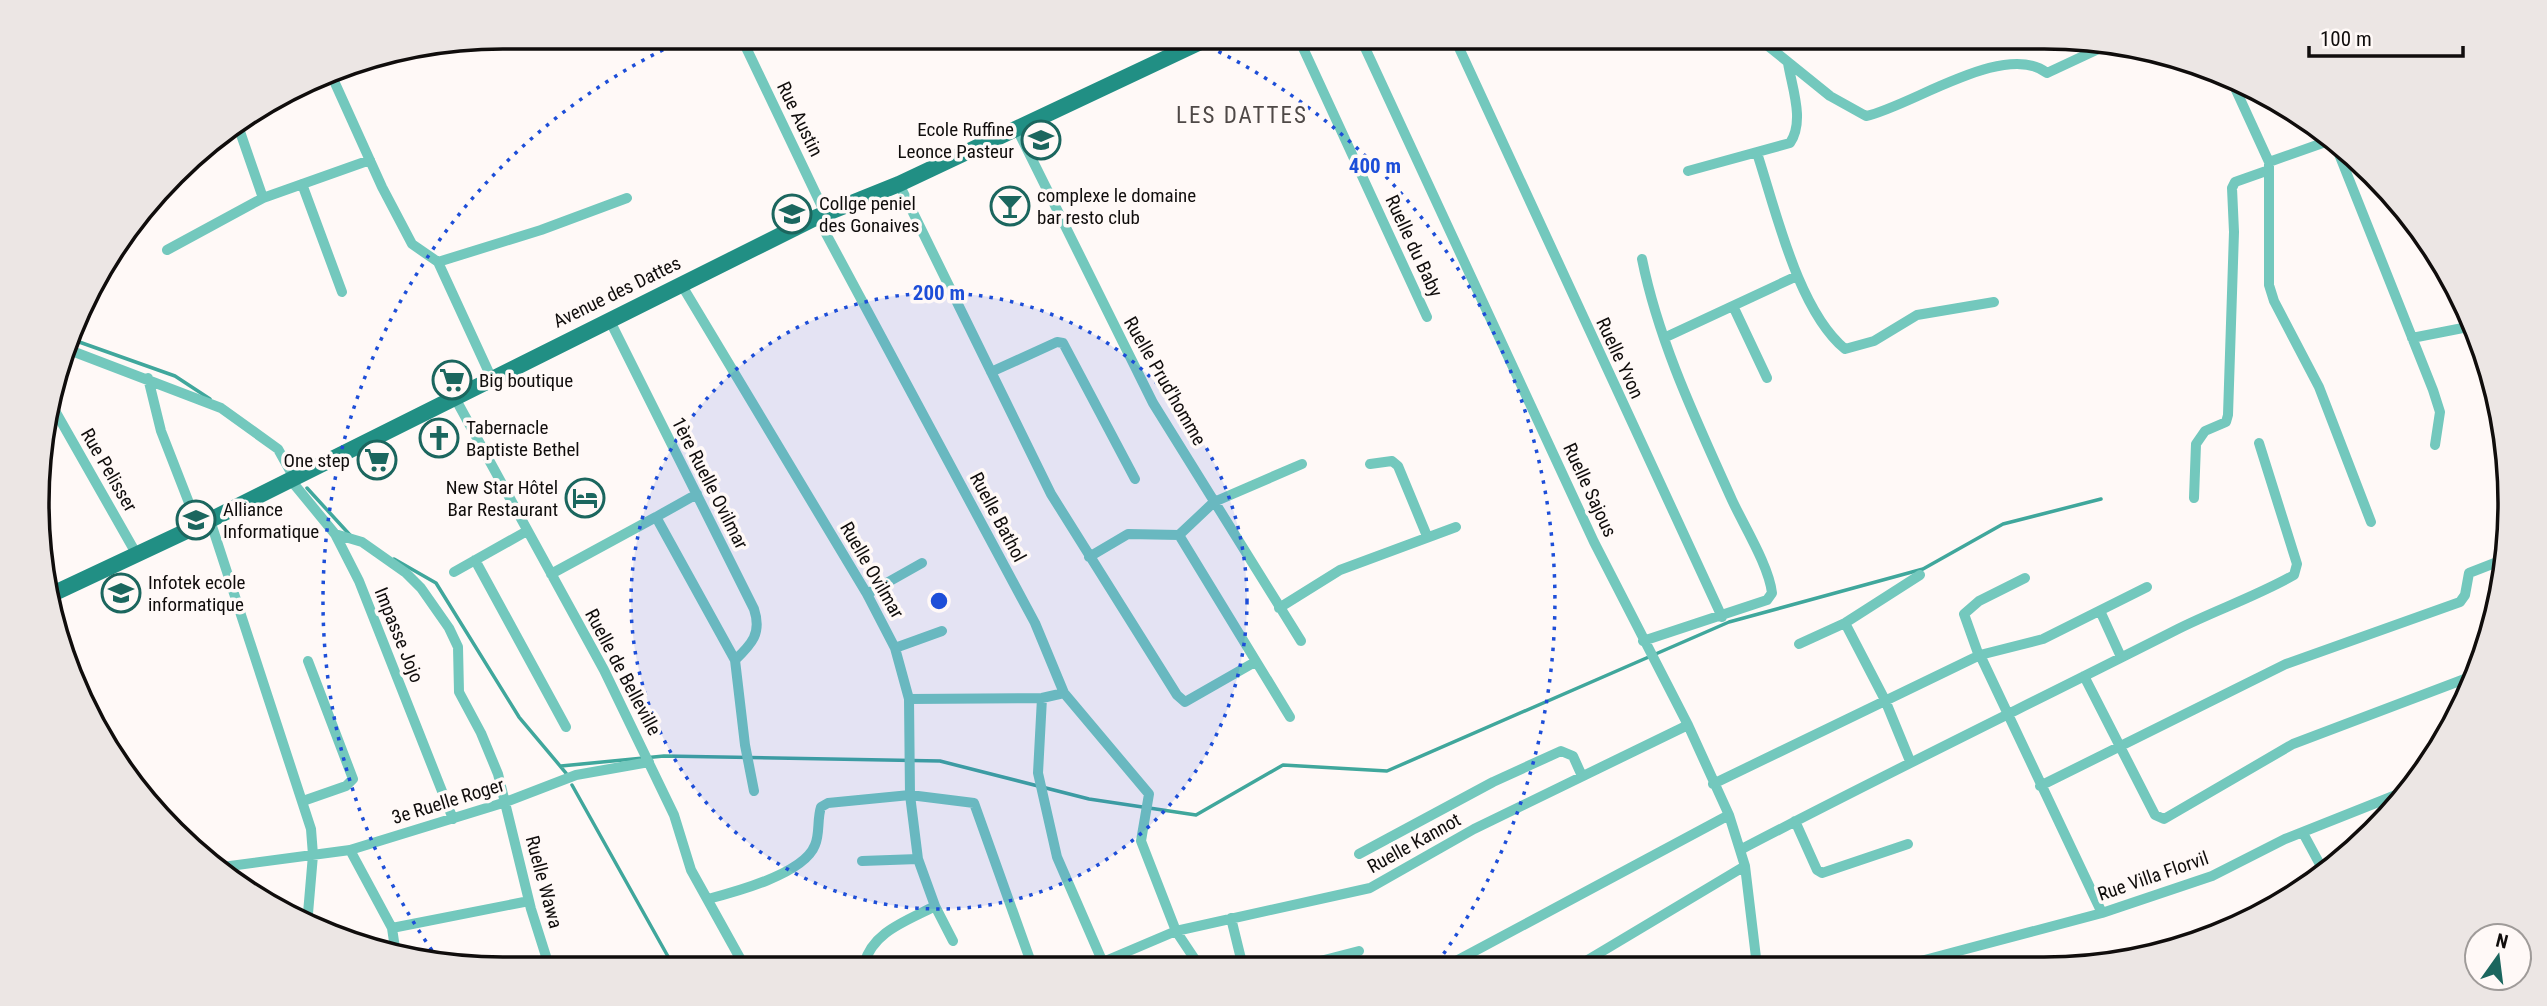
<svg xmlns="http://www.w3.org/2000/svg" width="2547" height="1006" viewBox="0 0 2547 1006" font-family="'Roboto Condensed',sans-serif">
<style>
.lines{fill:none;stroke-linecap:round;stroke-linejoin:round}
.stream{stroke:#40a79c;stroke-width:3.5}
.minor{stroke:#73c8bd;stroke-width:10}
.primary{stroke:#218f84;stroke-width:16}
.ring{fill:none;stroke:#1d4ed8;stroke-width:3.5;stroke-dasharray:3.5 7}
.labels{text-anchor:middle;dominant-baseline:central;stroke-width:7;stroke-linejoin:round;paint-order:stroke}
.street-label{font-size:19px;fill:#100d0c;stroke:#fff9f7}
.poi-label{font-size:19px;fill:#100d0c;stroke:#fff9f7;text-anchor:start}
.quarter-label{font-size:23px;letter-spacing:2px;fill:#4f4947;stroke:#fff9f7}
.rim{fill:none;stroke:#100d0c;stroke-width:3.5}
.centre{fill:#1d4ed8;stroke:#fff9f7;stroke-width:3.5}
.ring-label{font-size:21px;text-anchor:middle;font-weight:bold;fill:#1d4ed8;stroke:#fff9f7;stroke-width:7;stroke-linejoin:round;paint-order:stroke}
</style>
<rect width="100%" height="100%" fill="#fff9f7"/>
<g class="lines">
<path class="stream" d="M68 338 175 376 210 399
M307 488 350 535
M394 559 436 583 519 717 566 773
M561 766 664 756 940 761 1089 799 1196 815 1283 765 1387 771 1729 622 1923 569 2003 524 2101 499
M572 785 675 969"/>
<path class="minor" d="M741 37 826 215
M1298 37 1427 317
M1360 37 1594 542 1688 725 1729 815 1745 866 1757 966
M1454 37 1722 617
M1757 37 1830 96 1866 116C1910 107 2005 40 2047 73L2107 45
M330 72 382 187 412 244 438 262 491 377
M2230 77 2269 162 2334 139
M237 123 263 198
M1017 129 1153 403 1301 641
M2333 139 2433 390 2440 412 2435 445
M1757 153C1776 211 1798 310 1845 349L1874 341 1917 315 1994 302
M2269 162V285L2274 301 2319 387 2371 522
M1688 171 1790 143C1805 121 1792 88 1788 63
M302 184 342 292
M899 184 1051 494 1177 695 1185 702 1255 662
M817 217 1035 623 1064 693 1149 794 1141 841 1176 931 1200 967
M167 250 263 198 370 160
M1642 259C1659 343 1697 422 1732 500 1744 526 1769 566 1772 593L1767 600 1643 641
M438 262 541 230 627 198
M681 284 867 594 895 648 909 699 910 795 918 859 935 906C907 921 873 931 864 964L853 968
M1733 306 1767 378
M609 319 754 609C762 633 752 644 735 660
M1666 337 1797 276
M2412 338 2473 326
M64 348 221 408 278 449 293 476
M991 372 1057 342 1063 343 1135 479
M148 378 161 431 198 526
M455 398 604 670 674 815 691 870 746 969
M50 402 137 555
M1370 464 1392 461 1398 466 1427 536
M289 478 335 534 359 581 453 819
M2194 498 2196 444 2205 431 2226 422 2228 415 2234 232 2232 188 2235 182 2269 170
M656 517 697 494
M210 520 311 829 313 855 307 925
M335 534 362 542 406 573 421 588 449 628 458 647 459 692 481 733 498 774 531 909 550 969
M1089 557 1128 534 1179 535
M475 560 566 727
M454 572 527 531
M551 574 656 517 735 660 745 745 754 791
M867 594 922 563
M1279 608 1340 570 1456 527
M2101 613 2121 657
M1845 623 1885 700 1910 761
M1799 644 1845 623 1920 575
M895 648 942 631
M1980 655 2043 639 2147 587
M1979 656 1964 614 1979 601 2025 578
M2084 676 2155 815 2164 819 2293 744 2470 677
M1042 698 1038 773 1057 857 1104 965
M909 699 1042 698 1064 693
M1290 717 1179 535 1214 502 1302 464
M1713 784 1980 655 2102 913
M2040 786 2286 664 2460 602 2465 595 2469 573 2505 559
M303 801 346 786 353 779 308 661
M1795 821 1817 870 1822 873 1908 844
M2303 833 2324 872
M350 850 392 928 396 955
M1740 850C1885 774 2032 703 2178 629 2216 610 2257 596 2294 575L2297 564 2259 443
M1359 854 1493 782 1561 751 1573 756 1582 776
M862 861 918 859
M215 868 350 850 506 802 576 775 649 762
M708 899C735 892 804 874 815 845 820 834 817 819 821 807L828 803 910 795 974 803 1033 968
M935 906 953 941
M1231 918 1243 967
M392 928 529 901
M1948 954 1953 966
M1103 962 1176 931 1370 888 1474 829 1688 725
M1902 966 2102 913 2212 876 2285 839 2406 791
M1297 967 1359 951
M1445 967 1729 815
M1576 967 1745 866"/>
<path class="primary" d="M46 597 210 520 817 217 899 184 1211 37"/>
</g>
<circle cx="939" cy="601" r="308" fill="#1d4ed8" fill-opacity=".12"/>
<g class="ring">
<circle cx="939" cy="601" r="308"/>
<path d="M438 959A616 616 0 0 1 688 38M1190 38A616 616 0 0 1 1437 963"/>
</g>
<defs>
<symbol id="school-ring" viewBox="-11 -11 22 22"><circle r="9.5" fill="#fff9f7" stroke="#1b665e" stroke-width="1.5"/><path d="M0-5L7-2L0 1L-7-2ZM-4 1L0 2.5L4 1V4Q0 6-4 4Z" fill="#1b665e"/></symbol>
<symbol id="bar-ring" viewBox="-11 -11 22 22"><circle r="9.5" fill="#fff9f7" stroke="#1b665e" stroke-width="1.5"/><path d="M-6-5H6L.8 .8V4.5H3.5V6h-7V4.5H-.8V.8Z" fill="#1b665e"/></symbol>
<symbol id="supermarket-ring" viewBox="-11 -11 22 22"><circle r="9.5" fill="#fff9f7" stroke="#1b665e" stroke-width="1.5"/><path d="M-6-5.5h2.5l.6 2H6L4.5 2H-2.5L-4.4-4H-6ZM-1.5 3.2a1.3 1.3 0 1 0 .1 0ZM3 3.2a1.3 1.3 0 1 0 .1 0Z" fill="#1b665e"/></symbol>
<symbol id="church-ring" viewBox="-11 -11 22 22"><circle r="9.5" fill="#fff9f7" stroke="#1b665e" stroke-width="1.5"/><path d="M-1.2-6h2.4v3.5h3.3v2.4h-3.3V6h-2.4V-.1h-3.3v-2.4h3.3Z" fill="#1b665e"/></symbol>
<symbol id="hotel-ring" viewBox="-11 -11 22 22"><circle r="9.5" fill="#fff9f7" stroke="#1b665e" stroke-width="1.5"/><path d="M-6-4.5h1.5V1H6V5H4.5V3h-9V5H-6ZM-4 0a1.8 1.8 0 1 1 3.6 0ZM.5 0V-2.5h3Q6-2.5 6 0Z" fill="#1b665e"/></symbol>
<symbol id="university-ring" viewBox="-11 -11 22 22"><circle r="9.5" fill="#fff9f7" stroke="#1b665e" stroke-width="1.5"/><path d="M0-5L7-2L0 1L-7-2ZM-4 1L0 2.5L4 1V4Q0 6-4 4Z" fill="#1b665e"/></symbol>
</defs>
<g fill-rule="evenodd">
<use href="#school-ring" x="1019" y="118" width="44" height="44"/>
<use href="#bar-ring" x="988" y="184" width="44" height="44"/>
<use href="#school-ring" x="770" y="192" width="44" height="44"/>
<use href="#supermarket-ring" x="430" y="358" width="44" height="44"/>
<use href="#church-ring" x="417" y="416" width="44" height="44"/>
<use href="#supermarket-ring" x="355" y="438" width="44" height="44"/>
<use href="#hotel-ring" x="563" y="476" width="44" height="44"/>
<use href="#school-ring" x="174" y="498" width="44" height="44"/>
<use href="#university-ring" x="99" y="571" width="44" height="44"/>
</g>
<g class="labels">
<g class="street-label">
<text transform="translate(800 119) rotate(64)">Rue Austin</text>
<text transform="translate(1414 246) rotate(65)">Ruelle du Baby</text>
<text transform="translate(617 292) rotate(-26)">Avenue des Dattes</text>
<text transform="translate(1620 358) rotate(65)">Ruelle Yvon</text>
<text transform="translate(1165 381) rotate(60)">Ruelle Prud'homme</text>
<text transform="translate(109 470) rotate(60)">Rue Pelisser</text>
<text transform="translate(710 483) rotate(63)">1ère Ruelle Ovilmar</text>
<text transform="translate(1590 490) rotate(65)">Ruelle Sajous</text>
<text transform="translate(998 517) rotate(62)">Ruelle Bathol</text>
<text transform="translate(872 570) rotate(60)">Ruelle Ovilmar</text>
<text transform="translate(399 635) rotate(68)">Impasse Jojo</text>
<text transform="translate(623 672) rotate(62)">Ruelle de Belleville</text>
<text transform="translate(448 801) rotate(-17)">3e Ruelle Roger</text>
<text transform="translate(1414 843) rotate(-29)">Ruelle Kannot</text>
<text transform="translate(2153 876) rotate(-19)">Rue Villa Florvil</text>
<text transform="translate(544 882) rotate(75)">Ruelle Wawa</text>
</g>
<g class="poi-label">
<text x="1014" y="129" text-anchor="end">Ecole Ruffine<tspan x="1014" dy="22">Leonce Pasteur</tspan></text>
<text x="1037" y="195">complexe le domaine<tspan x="1037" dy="22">bar resto club</tspan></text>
<text x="819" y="203">Collge peniel<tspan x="819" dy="22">des Gonaives</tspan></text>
<text x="479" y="380">Big boutique</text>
<text x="466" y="427">Tabernacle<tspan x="466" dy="22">Baptiste Bethel</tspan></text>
<text x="350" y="460" text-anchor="end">One step</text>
<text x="558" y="487" text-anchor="end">New Star Hôtel<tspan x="558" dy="22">Bar Restaurant</tspan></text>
<text x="223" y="509">Alliance<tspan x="223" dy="22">Informatique</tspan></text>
<text x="148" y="582">Infotek ecole<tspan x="148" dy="22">informatique</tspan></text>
</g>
<g class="quarter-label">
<text x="1242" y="115">LES DATTES</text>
</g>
</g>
<path d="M0 0H2547V1006H0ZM503 49H2044A454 454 0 0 1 2498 503V503A454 454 0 0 1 2044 957H503A454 454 0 0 1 49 503V503A454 454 0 0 1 503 49Z" fill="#ece6e4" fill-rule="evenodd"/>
<path class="rim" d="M503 49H2044A454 454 0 0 1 2498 503V503A454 454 0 0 1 2044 957H503A454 454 0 0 1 49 503V503A454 454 0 0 1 503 49Z"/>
<circle cx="939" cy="601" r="10" class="centre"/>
<g class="ring-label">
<text x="1375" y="173">400 m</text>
<text x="939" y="300">200 m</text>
</g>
<g transform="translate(2498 957) rotate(14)"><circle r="33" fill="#fff9f7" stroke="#9f9b99" stroke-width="2"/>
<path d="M0-5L12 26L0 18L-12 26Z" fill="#1b665e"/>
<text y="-10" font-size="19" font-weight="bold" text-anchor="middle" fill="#100d0c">N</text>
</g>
<path d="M2309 46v10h154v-10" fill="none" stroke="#100d0c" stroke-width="3.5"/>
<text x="2320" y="46" font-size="21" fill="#100d0c" stroke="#fff9f7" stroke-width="5" paint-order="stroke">100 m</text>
</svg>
